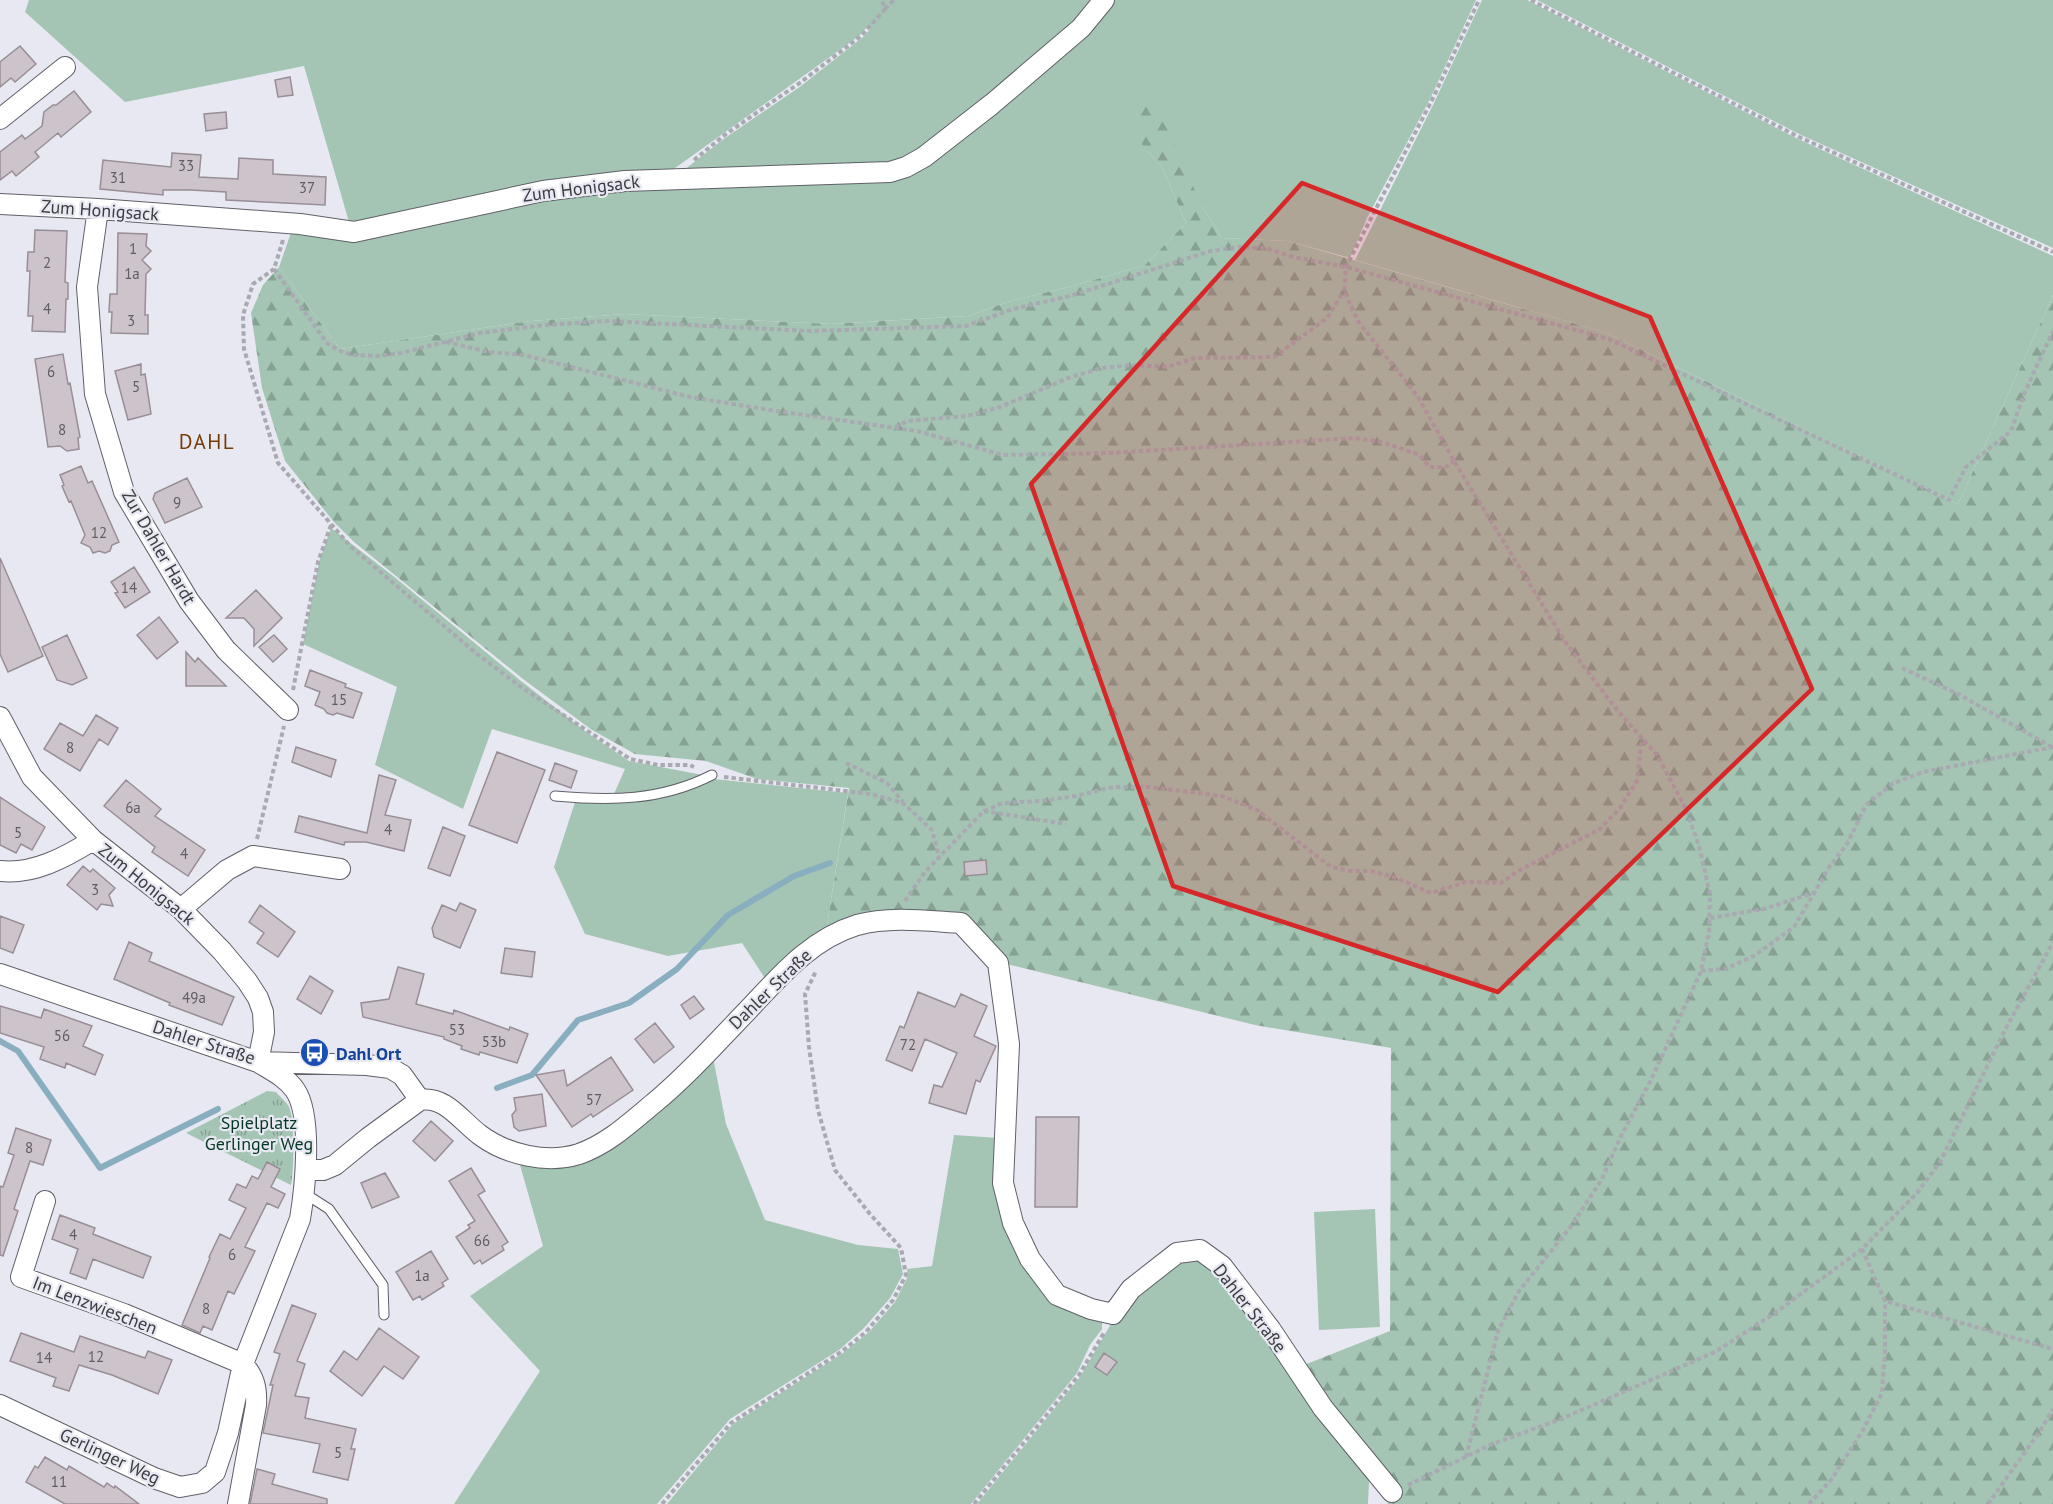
<svg xmlns="http://www.w3.org/2000/svg" width="2053" height="1504" viewBox="0 0 2053 1504" font-family="'PT Sans',sans-serif">
<style>
.green{fill:#a4c5b3}
.forest{fill:url(#forest-firs)}
.park{fill:url(#park-tufts)}
.lines{fill:none;stroke-linecap:round;stroke-linejoin:round}
.stream{stroke:#88aebf;stroke-width:6}
.building{fill:#cdc3ca;stroke:#988e95;stroke-width:1.5}
.service-casing{stroke:#606069;stroke-width:11}
.minor-casing{stroke:#606069;stroke-width:22}
.path{stroke:#a9a9b2;stroke-width:4;stroke-dasharray:4.5 3;stroke-linecap:butt}
.service{stroke:#fff;stroke-width:9}
.minor{stroke:#fff;stroke-width:20}
.marked{fill:#d62828;fill-opacity:0.2;stroke:#d62828;stroke-width:4.5;stroke-linejoin:round}
.labels{text-anchor:middle;dominant-baseline:central;stroke-width:4.5;stroke-linejoin:round;paint-order:stroke}
.number-label{font-size:15px;fill:#605e62}
.street-label{font-size:18px;fill:#3c3c40;stroke:#e8e8f3}
.transit-label{font-size:18px;font-weight:bold;fill:#164399;stroke:#e8e8f3;text-anchor:start}
.park-label{font-size:18px;fill:#053824;stroke:#e8e8f3}
.quarter-label{font-size:21px;letter-spacing:1.5px;fill:#753c05;stroke:#e8e8f3}
</style>
<defs>
<pattern id="forest-firs" width="22" height="20" patternUnits="userSpaceOnUse" patternTransform="scale(1.5)"><rect width="22" height="20" fill="#a4c5b3"/><path d="M5 1l3.5 6h-7zM16 11l3.5 6h-7z" fill="#87a193"/></pattern>
<pattern id="park-tufts" width="24" height="20" patternUnits="userSpaceOnUse" patternTransform="scale(1.5)"><rect width="24" height="20" fill="#a4c5b3"/><path d="M3 7l-1-3M5 7V3M7 7l1-3M15 17l-1-3M17 17v-4M19 17l1-3" fill="none" stroke="#87a193"/></pattern>
</defs>
<rect width="100%" height="100%" fill="#e8e8f3"/>
<path class="green" d="M29 0H1099L1080 21 905 163 675 177 725 138 801 86 863 37 870 29 868 26 859 36 664 176 351 229 304 66 125 102 25 12Z
M1109 0H1476L1430 99 1367 218 1350 258 1288 241 1222 238 1202 206 1142 145 1162 167 1186 223 1145 265 1069 287 1010 301 968 316 831 324 625 314 531 321 340 349 279 267 293 227 356 235 545 193 891 175Z
M1482 0H1527L1798 139 2053 256V295L1958 504 1607 333 1355 260 1434 103Z
M1537 0H2053V248L1801 135Z
M331 528 392 575 521 681 589 734 629 761 703 775 667 790 613 796 625 769 492 729 463 809 375 765 397 687 303 644 319 562Z
M714 779 848 793 826 931 768 983 742 943 668 956 585 934 554 867 575 802C618 803 676 799 714 779Z
M712 1052 726 1124 765 1220 858 1245 898 1249 903 1274 890 1298 864 1328 839 1350 730 1419 657 1504H454L540 1371 470 1296 543 1246 520 1165H559Z
M954 1135 999 1138 1029 1263 1102 1321V1329L1090 1345 1077 1373 971 1504H667L733 1424 843 1353 869 1332 895 1302 908 1276 907 1269 932 1266Z
M1375 1209 1380 1327 1319 1330 1314 1212Z
M1199 1254 1219 1267 1361 1464 1369 1482 1368 1504H977L1080 1377 1115 1317 1178 1256Z"/>
<path class="forest" d="M1151 92 1202 206 1222 238 1288 241 1607 333 1958 504 2053 295V1504H1387L1397 1493 1299 1367 1390 1331 1391 1048 1255 1025 1007 964 963 918 826 931 849 788 757 779 706 761 635 754 592 730 523 679 354 542 334 522 285 461 262 388 251 313 263 285 279 267 340 349 531 321 625 314 831 324 968 316 1010 301 1069 287 1145 265 1186 223 1162 167 1142 145 1130 106Z"/>
<path class="park" d="M267 1091 276 1092C280 1097 287 1102 289 1107 295 1121 294 1170 291 1185L186 1133Z"/>
<g class="lines">
<path class="stream" d="M0 1041 18 1051 100 1168 218 1109
M497 1088 532 1075 578 1020 629 1003 677 969 728 915 794 876 830 863"/>
</g>
<path class="building" d="M20 46 36 64 15 82 11 78 0 87V62Z
M290 77 293 95 278 97 275 80Z
M74 91 91 112 61 137 58 133 35 152 39 157 16 176 12 171 0 180V152L22 135 25 139 42 126 44 112 53 105H56Z
M226 112 227 128 206 131 204 114Z
M172 153 201 155 199 177 238 179 239 158 273 160V174L326 177 325 205 226 200V192L191 190H163V195L100 189 103 160 171 167Z
M35 230 67 231 65 282 68 283V299H66L65 332 32 331 33 316H28L30 271H27L28 252H34Z
M118 233 147 234 146 246 151 251 142 260 151 269 146 274 145 315H148V334L111 333 112 312H109L110 294H117Z
M63 354 68 384 70 383 80 437 78 438 79 449 67 451 60 446 48 447 35 359Z
M141 364V375L145 374 151 414 128 420 115 371Z
M81 466 88 483 92 481 119 542 112 545 110 551 105 553 99 551 93 553 90 547 81 543 85 535 71 501 69 502 62 486 64 485 60 475Z
M187 478 202 507 165 523 153 499 155 493Z
M0 558 43 656 8 672 0 654Z
M134 567 150 592 125 608 115 593 118 592 111 582Z
M256 590 282 618 254 646V629L244 618H226Z
M159 617 178 642 157 659 137 635Z
M67 635 87 678 72 685 57 680 42 647Z
M274 635 287 649 273 662 259 647Z
M186 652 195 662 198 658 226 686H186Z
M310 670 346 684 345 687 362 693 353 718 337 713 333 715 327 713 324 709 315 705 320 692 305 686Z
M96 715 118 728 108 745 99 739 80 771 44 749 60 723 83 736Z
M296 747 336 760 331 777 292 762Z
M497 752 545 770 517 843 469 825Z
M555 763 577 771 571 788 549 780Z
M379 775 396 780 385 815 411 820 404 851 366 842H345L344 845 295 832 299 816 367 833Z
M126 780 161 809 155 816 205 850 188 876 152 852 155 847 104 806Z
M0 797 45 827 32 850 21 844 16 853 0 845Z
M443 827 465 836 450 876 428 868Z
M986 860 987 874 965 876 964 862Z
M83 866 90 872 93 869 115 888 109 895 113 906 101 904 97 910 67 885Z
M460 903 476 910 460 948 434 937 432 928 442 905 456 911Z
M260 905 295 932 278 957 257 943 264 933 249 922Z
M0 916 24 925 13 953 0 948Z
M129 942 152 953 149 961 234 997 222 1025 169 1005 170 1003 114 979Z
M505 948 535 952 532 977 501 973Z
M398 967 424 974 416 1004 453 1014 454 1010 509 1030 510 1027 528 1034 517 1063 480 1052 479 1055 461 1049 462 1046 444 1039V1037L363 1017 361 1003 389 999Z
M310 976 333 991 321 1014 297 999Z
M918 992 955 1007 961 994 987 1006 974 1036 996 1046 980 1082 976 1080 966 1114 929 1103 934 1085 942 1087 957 1053 925 1039 912 1071 886 1060 900 1026 904 1028Z
M694 996 704 1009 690 1019 681 1005Z
M0 1006 41 1018 44 1009 92 1026 83 1046 103 1055 95 1075 66 1063 65 1068 40 1059 44 1047 0 1033Z
M655 1023 674 1047 654 1063 635 1039Z
M611 1057 633 1090 593 1117 591 1114 572 1127 536 1075 564 1070 567 1086Z
M542 1094 546 1126 519 1131 514 1127 512 1115 516 1110 514 1098Z
M1036 1117H1079L1077 1207H1035Z
M431 1121 453 1141 435 1161 413 1141Z
M16 1128 51 1140 43 1165 30 1161 14 1209 18 1211 3 1256 0 1255V1186L3 1187 14 1155 8 1153Z
M267 1162 280 1169 271 1187 285 1194 278 1208 267 1203 245 1247 255 1251 234 1294 228 1291 212 1330 203 1326 200 1333 182 1325 210 1258 209 1257 220 1234 230 1239 246 1208 229 1200 237 1184 246 1188 252 1176 258 1179Z
M471 1168 485 1191 478 1195 508 1242 502 1246 504 1250 482 1264 480 1260 474 1264 456 1237 470 1228 468 1225 475 1221 449 1181Z
M385 1173 399 1197 372 1208 361 1183Z
M60 1215 95 1228 93 1234 151 1257 143 1278 93 1259 86 1279 70 1273 78 1249 52 1239Z
M431 1251 448 1279 442 1283 444 1286 422 1300 420 1296 413 1300 396 1272Z
M292 1305 316 1314 297 1361 305 1364 295 1396 309 1398 305 1418 356 1429 351 1449H355L348 1480 313 1472 320 1444 263 1433 273 1385H270L280 1354 274 1352Z
M379 1328 419 1357 403 1379 384 1366 362 1396 330 1371 344 1351 357 1360Z
M21 1333 74 1352 80 1336 145 1358 148 1351 172 1360 158 1394 112 1375 79 1365 69 1391 53 1386 56 1378 10 1361Z
M1104 1353 1117 1362 1107 1375 1095 1367Z
M45 1457 67 1470 69 1466 104 1487 107 1483 114 1488 115 1486 139 1504H65L26 1482 35 1466 38 1468Z
M257 1469 275 1474 272 1484 327 1499V1504H250Z"/>
<g class="lines">
<defs>
<path id="service" d="M555 796C610 801 661 801 712 775
M304 1193 329 1209 383 1285 384 1315"/>
<path id="minor" d="M0 119 65 67
M0 204 98 209 300 224 354 232 543 191 625 181 890 172 906 167 924 157 992 104 1081 28 1104 0
M98 209 87 287 95 394 124 492 189 601 226 650 288 710
M0 717 32 777 93 840 181 909 222 951 247 981 258 998 263 1012 264 1032 258 1062
M0 871C33 875 66 857 93 840
M181 909 227 870 253 856 340 869
M0 974 258 1062 367 1065 390 1068 402 1075 420 1100
M306 1170H323L335 1165 368 1138 420 1100C445 1095 462 1122 480 1135 507 1155 547 1164 579 1154 608 1144 631 1122 654 1103 688 1075 717 1042 748 1010 780 976 811 939 857 925 891 916 927 921 961 923L998 963 1009 1044 1003 1183 1013 1223 1030 1259 1057 1295 1091 1309 1113 1314 1131 1289 1177 1253 1200 1250 1222 1266 1271 1330 1323 1408 1392 1492
M45 1201 21 1277 124 1314 243 1364C254 1377 257 1387 256 1405L238 1504
M0 1405 154 1478 180 1487 202 1483 215 1472 228 1433 243 1364 300 1219C305 1189 313 1116 295 1090 286 1077 271 1070 258 1062"/>
</defs>
<use href="#service" class="service-casing"/>
<use href="#minor" class="minor-casing"/>
<path class="path" d="M1531 0 1799 137 2053 252
M885 9 894 0
M694 160 726 134 801 82 861 36 885 9 882 0
M283 240 274 269 253 284 243 315 244 349 278 463 351 547 477 654 521 687 630 759 658 765H690L694 767
M274 269 327 343 338 350 352 355 378 356 401 353 480 333 545 325 607 321 810 331 966 326 1013 309 1070 296 1211 251 1239 247 1266 248 1293 257 1346 267 1609 339 1949 500 1966 467 2011 431 2024 394 2053 331
M446 342 489 352 524 355 690 397 776 411 917 431 1003 455 1111 453 1355 438 1382 442 1420 455 1429 467H1446L1454 461
M895 427 907 421 967 416 1000 407 1071 377 1102 368 1132 365 1167 367 1195 358 1274 357 1327 318 1344 291
M1902 668 1958 694 2052 747
M293 690 318 562 331 525
M846 763 887 783 903 802
M724 777 871 794 903 803 932 830 939 857
M984 811 1003 803 1040 801 1076 796 1113 787H1150L1222 796 1257 810 1331 867 1352 871H1371L1397 878 1431 893 1466 882 1501 883 1518 871 1600 829 1620 808 1637 781 1641 745 1645 739
M257 839 284 726
M905 901 925 872 984 811 1066 824
M1710 918 1764 909 1813 893
M1701 971 1725 969 1754 956 1794 927 1830 866 1847 844 1866 805 1892 784 1923 772 2053 747
M1862 1249 1885 1301 2053 1349
M1466 1457 1498 1331 1519 1291 1572 1225 1602 1179 1620 1138 1651 1080 1701 971 1709 932 1710 894 1699 846 1686 809 1657 755 1617 710 1566 643 1454 461 1418 397 1358 321 1344 291 1346 267 1433 98 1479 0
M1408 1485 1490 1445 1561 1419 1715 1352 1775 1313 1862 1249 1917 1193 1940 1162 2005 1030 2053 942
M662 1504 731 1423 841 1352 866 1332 893 1300 906 1275 901 1248 870 1214 835 1170 818 1110 809 1047 805 994 816 971
M974 1504 1079 1375 1105 1331
M1809 1504 1831 1480 1863 1430 1882 1393 1885 1351V1301
M1988 1504 2040 1431 2053 1409"/>
<use href="#service" class="service"/>
<use href="#minor" class="minor"/>
</g>
<path class="marked" d="M1302 183 1650 317 1812 689 1498 992 1173 886 1031 484Z"/>
<defs>
<symbol id="bus-disc" viewBox="-11 -11 22 22"><circle r="9.5" fill="#1a4fb4" stroke="#e8e8f3"/><path d="M-5-6H5V4H4V6H2V4H-2V6H-4V4H-5ZM-3.5-4V0h7V-4ZM-3.5 1.2v1.5H-2V1.2ZM2 1.2v1.5H3.5V1.2Z" fill="#fff"/></symbol>
</defs>
<g fill-rule="evenodd">
<use href="#bus-disc" x="298" y="1036" width="33" height="33"/>
</g>
<g class="labels">
<g class="number-label">
<text x="186" y="165">33</text>
<text x="118" y="177">31</text>
<text x="307" y="187">37</text>
<text x="133" y="248">1</text>
<text x="47" y="262">2</text>
<text x="132" y="273">1a</text>
<text x="47" y="308">4</text>
<text x="131" y="320">3</text>
<text x="51" y="371">6</text>
<text x="136" y="386">5</text>
<text x="62" y="429">8</text>
<text x="177" y="502">9</text>
<text x="99" y="532">12</text>
<text x="129" y="587">14</text>
<text x="339" y="699">15</text>
<text x="70" y="747">8</text>
<text x="133" y="807">6a</text>
<text x="388" y="829">4</text>
<text x="18" y="832">5</text>
<text x="184" y="853">4</text>
<text x="95" y="889">3</text>
<text x="194" y="997">49a</text>
<text x="457" y="1029">53</text>
<text x="62" y="1035">56</text>
<text x="494" y="1041">53b</text>
<text x="908" y="1044">72</text>
<text x="594" y="1099">57</text>
<text x="29" y="1147">8</text>
<text x="73" y="1234">4</text>
<text x="482" y="1240">66</text>
<text x="232" y="1254">6</text>
<text x="422" y="1275">1a</text>
<text x="206" y="1308">8</text>
<text x="96" y="1356">12</text>
<text x="44" y="1357">14</text>
<text x="338" y="1452">5</text>
<text x="59" y="1481">11</text>
</g>
<g class="street-label">
<text transform="translate(581 188) rotate(-7)">Zum Honigsack</text>
<text transform="translate(100 210) rotate(4)">Zum Honigsack</text>
<text transform="translate(159 547) rotate(60)">Zur Dahler Hardt</text>
<text transform="translate(147 884) rotate(39)">Zum Honigsack</text>
<text transform="translate(770 989) rotate(-44)">Dahler Straße</text>
<text transform="translate(204 1042) rotate(18)">Dahler Straße</text>
<text transform="translate(95 1305) rotate(21)">Im Lenzwieschen</text>
<text transform="translate(1250 1308) rotate(52)">Dahler Straße</text>
<text transform="translate(110 1456) rotate(25)">Gerlinger Weg</text>
</g>
<g class="transit-label">
<text x="336" y="1053">Dahl Ort</text>
</g>
<g class="park-label">
<text x="259" y="1122">Spielplatz<tspan x="259" dy="21">Gerlinger Weg</tspan></text>
</g>
<g class="quarter-label">
<text x="207" y="441">DAHL</text>
</g>
</g>
</svg>
